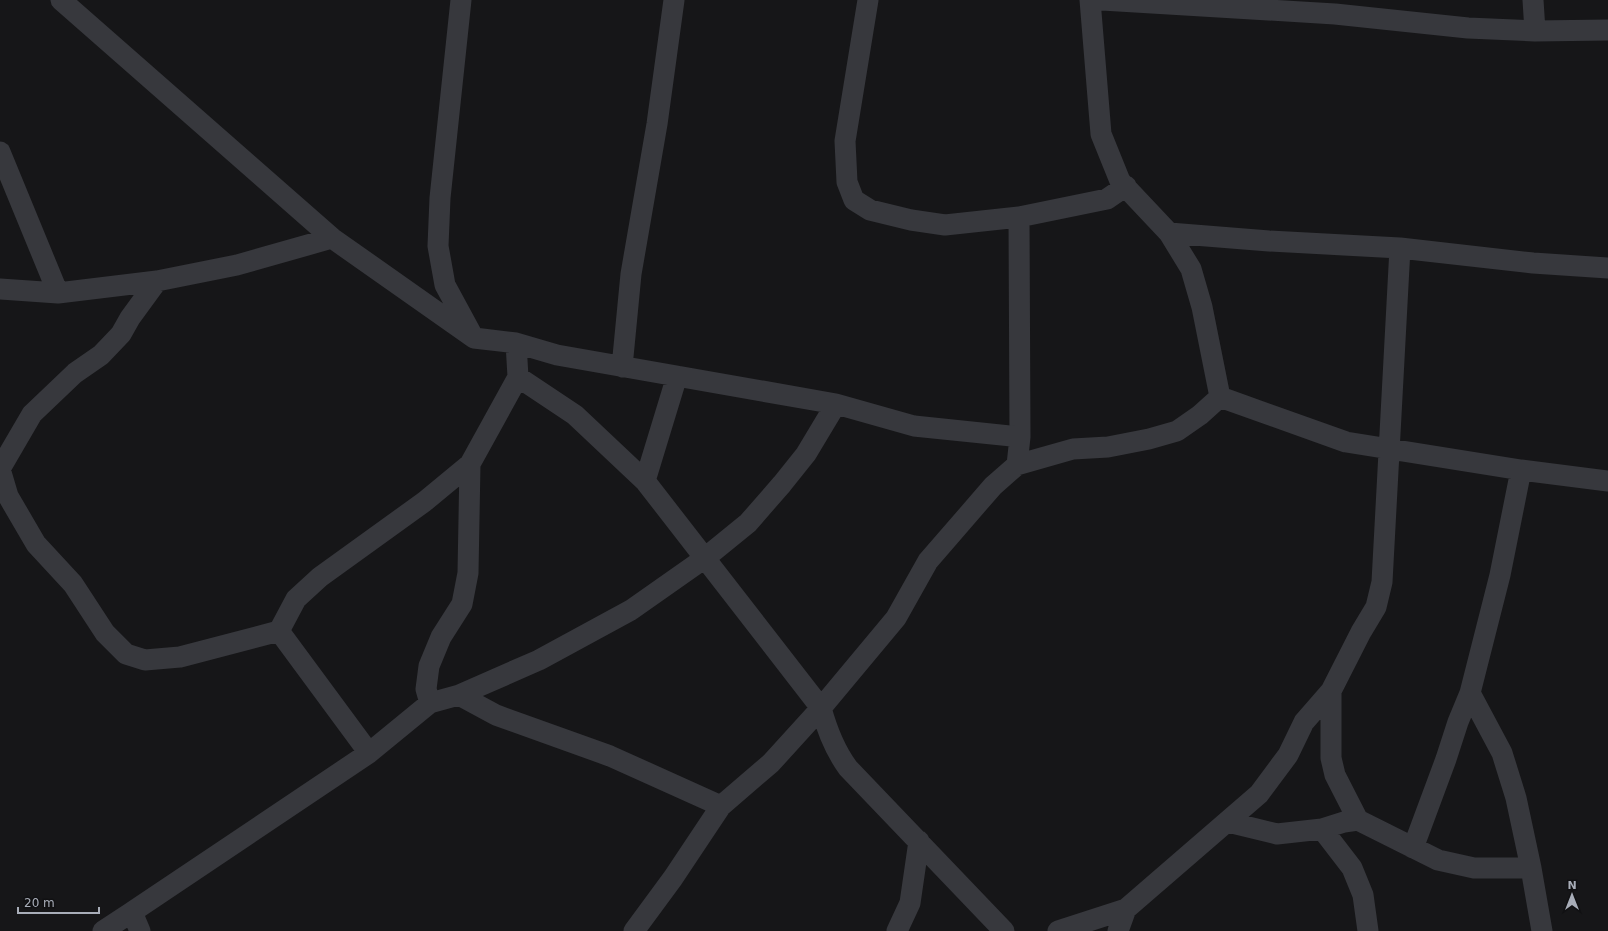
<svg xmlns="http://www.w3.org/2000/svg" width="1608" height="931" viewBox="0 0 1608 931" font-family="'DejaVu Sans',sans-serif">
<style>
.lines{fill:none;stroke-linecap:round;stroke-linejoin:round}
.street{stroke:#37383d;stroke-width:21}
</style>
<rect width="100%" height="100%" fill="#161618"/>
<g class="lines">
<path class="street" d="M61 0 332 238 474 338 516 343 557 355 836 404 914 426 1020 437 1017 465 1073 449 1108 447 1149 439 1177 431 1200 415 1220 397
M461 0 440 198 438 246 445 285 471 333
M868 0 845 141 847 182 854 200 870 210 911 220 945 225 1019 217
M1090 0 1101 134 1120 181 1169 233 1191 269 1202 307 1220 397
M1102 0 1335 14 1468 28 1535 31 1608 30
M1533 0 1535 31
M0 152 58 293
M1169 233 1269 241 1400 248 1533 263 1608 268
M0 289 58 293 157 281 237 265 332 238
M516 343 518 377 575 415 645 481 821 708C827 730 834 749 848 768L1004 931
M622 367 631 274 657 124 674 0
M1220 397 1346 442 1521 470 1608 481
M1020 437 1019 217 1107 199 1126 186
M0 469 8 496 36 544 73 584 105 633 126 654 145 660 180 657 279 631 296 599 320 577 424 502 470 464 518 377
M0 469 32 414 75 373 101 355 121 334 130 318 157 281
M1521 470 1500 575 1470 693 1502 753 1516 798 1531 868 1542 931
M645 481 677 376
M279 631 369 753
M1331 691V758L1335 775 1358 820
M459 695 496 715 610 756 721 806
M430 703 426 689 429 666 441 637 462 604 468 573 470 464
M1228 822 1277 834 1322 829 1352 868 1363 895 1368 931
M1322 829 1344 822 1358 820 1438 860 1474 868H1531
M1413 848 1446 759 1458 722 1470 693
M103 931 132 912
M140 931 132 912 369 753 430 703 459 695 539 660 631 610 705 558 748 523 782 484 806 454 836 404
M634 931 673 878 721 806 771 763 821 708 896 618 928 561 993 486 1017 465
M897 931 910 903 919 841
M1058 931 1126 909 1259 794 1288 755 1304 722 1331 691 1361 632 1376 607 1382 582 1400 248
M1118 931 1126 909"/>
</g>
<g transform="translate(1572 895)" stroke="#111113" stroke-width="3" paint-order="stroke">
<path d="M0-3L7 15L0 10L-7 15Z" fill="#a8adb8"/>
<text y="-6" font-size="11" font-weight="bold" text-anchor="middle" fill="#a8adb8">N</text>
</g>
<path d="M18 907v6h81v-6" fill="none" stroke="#a8adb8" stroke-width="2"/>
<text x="24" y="907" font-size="12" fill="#a8adb8" stroke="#111113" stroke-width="3" paint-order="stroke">20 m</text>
</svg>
